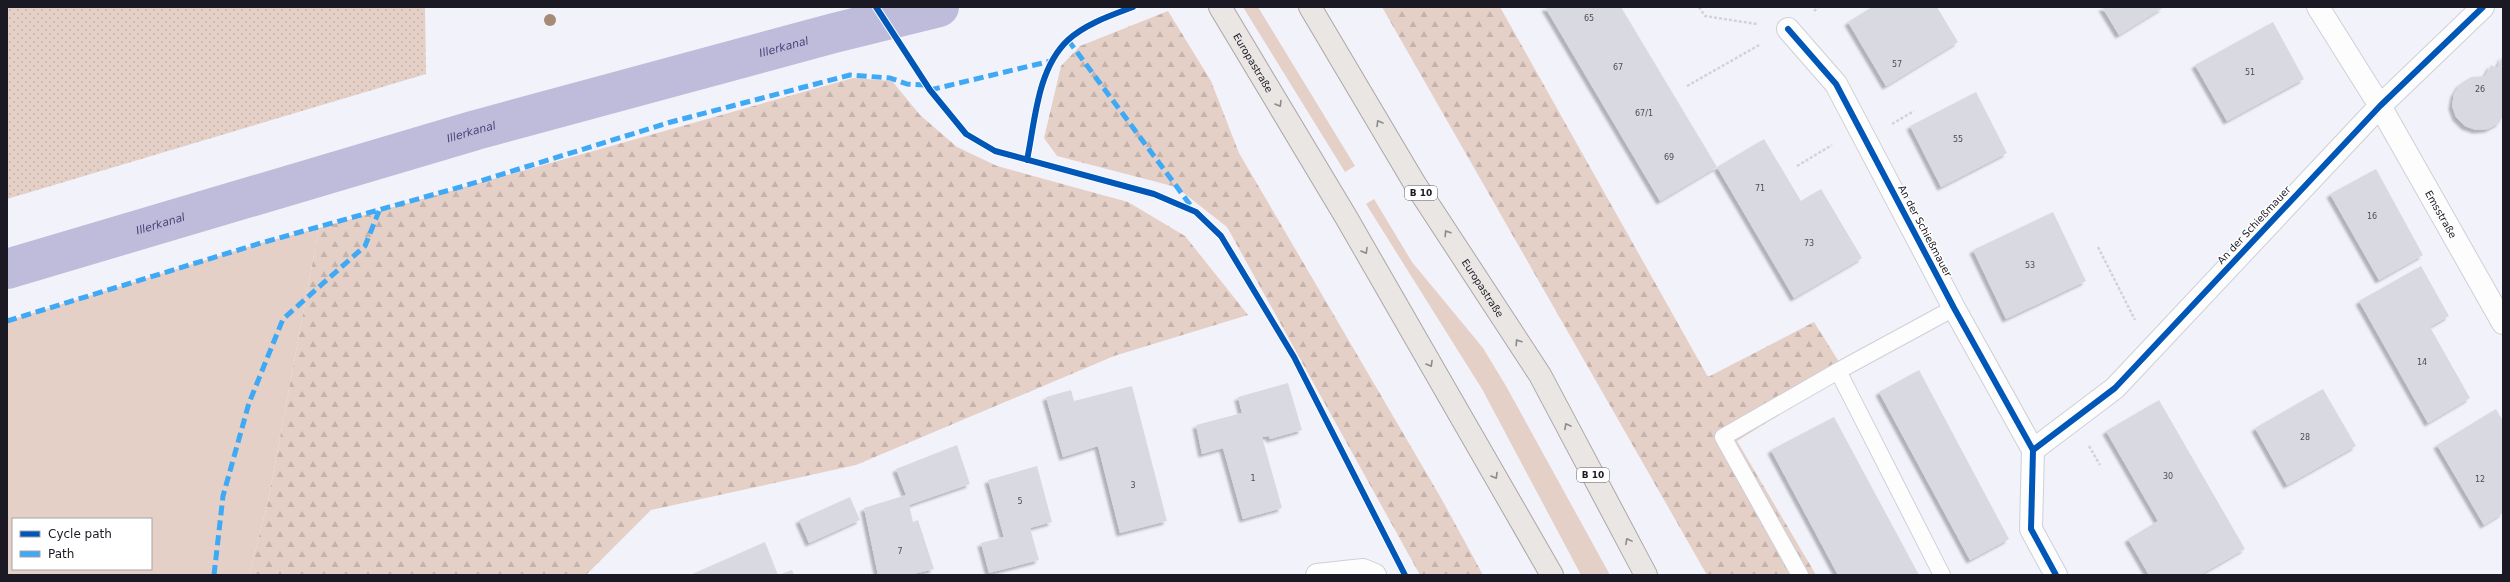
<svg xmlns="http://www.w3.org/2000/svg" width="2510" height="582" viewBox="0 0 2510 582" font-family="'DejaVu Sans',sans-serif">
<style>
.grass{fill:#e5d0c7;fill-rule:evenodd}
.forest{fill:url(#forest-firs)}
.garden{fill:url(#garden-dots)}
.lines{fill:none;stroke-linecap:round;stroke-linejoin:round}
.canal{stroke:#bfbbdb;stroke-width:40}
.building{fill:#d9d9e2;filter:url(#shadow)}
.service-casing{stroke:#cfcfd8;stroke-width:18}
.minor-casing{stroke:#cfcfd8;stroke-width:24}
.primary-casing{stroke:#ada6a5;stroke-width:24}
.path{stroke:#d3d3d6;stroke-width:2.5;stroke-dasharray:3 2;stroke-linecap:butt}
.service{stroke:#fdfdfe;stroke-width:16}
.minor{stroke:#fdfdfe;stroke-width:22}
.primary{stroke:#eae6e4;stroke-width:22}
.quiet{stroke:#3fa9f5;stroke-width:5;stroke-dasharray:10 5;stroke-linecap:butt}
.cycleway-casing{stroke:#fff;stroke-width:8}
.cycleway{stroke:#0057b8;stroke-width:6}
.tree{fill:#a68a75}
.oneway{stroke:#8d8a8e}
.labels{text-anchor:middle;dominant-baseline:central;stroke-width:3;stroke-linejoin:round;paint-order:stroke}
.number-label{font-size:8px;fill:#4e4d56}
.shield{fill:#fff;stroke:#5f5f66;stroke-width:1}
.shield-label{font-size:9px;font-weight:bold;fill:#1b1a24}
.street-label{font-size:10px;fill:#1b1a24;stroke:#fff}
.water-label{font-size:11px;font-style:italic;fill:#4c4279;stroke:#fff}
</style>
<defs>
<pattern id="forest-firs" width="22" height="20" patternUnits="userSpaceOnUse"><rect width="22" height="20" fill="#e5d0c7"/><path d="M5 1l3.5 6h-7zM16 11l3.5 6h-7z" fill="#c4b2ab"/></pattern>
<pattern id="garden-dots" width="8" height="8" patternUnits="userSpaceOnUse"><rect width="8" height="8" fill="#e5d0c7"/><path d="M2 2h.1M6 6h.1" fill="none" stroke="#c4b2ab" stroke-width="1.8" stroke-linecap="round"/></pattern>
<filter id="shadow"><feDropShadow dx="-3.5" dy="3.5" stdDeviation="1" flood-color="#0004"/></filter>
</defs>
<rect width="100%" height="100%" fill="#f2f2fb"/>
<path class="grass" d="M1243 7H1258L1355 166 1345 172Z
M1374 199 1412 262 1483 348 1506 386 1610 575H1581L1482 389 1366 204Z
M319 228 268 502 249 575H7V321L261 243ZM13 519H151V569H13Z"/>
<path class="forest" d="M1382 7H1500L1708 377 1814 322 1846 373 1737 441 1816 575H1707Z
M1168 11 1211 81 1239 153 1441 498 1483 575H1420L1227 227 1176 187 1057 156 1044 138 1061 66 1080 46Z
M853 78 892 81 920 115 957 147 997 166 1128 202 1185 236 1248 315 1114 356 856 465 651 510 586 575H249L268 502 319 228Z"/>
<path class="garden" d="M7 7H425L426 74 7 199Z"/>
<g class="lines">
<path class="canal" id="s1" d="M7 269 476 130 834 33 939 7"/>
</g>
<path class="building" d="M1545 7H1621L1717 167 1660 201Z
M1872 7H1937L1958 42 1886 86 1848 22Z
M2102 7H2164L2119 35Z
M2273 22 2304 79 2227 121 2195 65Z
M2503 55V116L2499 123 2488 129 2476 130 2465 126 2456 117 2452 106 2454 94 2460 84 2471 77 2485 76 2491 65 2497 68Z
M1976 92 2007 153 1941 187 1910 126Z
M1764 139 1801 201 1821 189 1862 258 1794 298 1717 167Z
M2376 169 2423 255 2379 280 2330 194Z
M2053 212 2086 281 2006 319 1973 250Z
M2421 266 2449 316 2430 327 2470 398 2428 423 2359 301Z
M1919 370 2009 539 1970 560 1879 392Z
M1288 383 1302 430 1270 439 1269 436 1262 437 1282 508 1243 519 1223 448 1202 454 1196 425 1242 413 1238 397Z
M1132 386 1167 521 1120 533 1098 446 1063 457 1046 397 1071 390 1074 401Z
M2323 389 2356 446 2287 485 2255 428Z
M2159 400 2245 549 2200 575H2149L2128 539 2158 521 2106 431Z
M2496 409 2503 421V513L2484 525 2437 445Z
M1834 417 1919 575H1838L1771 450Z
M957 445 970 484 909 505 913 522 918 520 934 569 909 575H878L864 508 906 495 896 469Z
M1037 466 1052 522 1030 528 1039 560 989 573 981 543 1004 537 988 480Z
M850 497 860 520 809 543 799 520Z
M765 542 778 575 792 570 794 575H690Z"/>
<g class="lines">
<defs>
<path id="service" d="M1800 575 1723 437 1838 371
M1942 575 1838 371 1954 308"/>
<g id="minor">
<path id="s2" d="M2318 7 2380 106 2503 323"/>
<path d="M1788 29 1836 84 1954 308 2033 450 2031 529 2056 575"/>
<path d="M2033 450 2115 388 2380 106 2483 7"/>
<path d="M1317 575 1363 570 1375 575"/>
</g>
<g id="primary">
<path id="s3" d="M1220 7 1346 217 1552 575"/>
<path id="s4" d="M1310 7 1415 184 1540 375 1646 575"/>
</g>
</defs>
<use href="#service" class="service-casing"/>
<use href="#minor" class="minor-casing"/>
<use href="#primary" class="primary-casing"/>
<path class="path" d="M1699 7 1705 16 1757 24
M1814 11 1819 7
M1687 86 1761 44
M1892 124 1914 111
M1797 166 1832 145
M2098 247 2135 320
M2089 446 2100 465"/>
<use href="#service" class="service"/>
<use href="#minor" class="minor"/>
<use href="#primary" class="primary"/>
<path class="quiet" d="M1068 40 1194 210
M930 90 1051 61
M7 321 261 243 464 186 671 122 850 75 890 78 907 84 927 85
M214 575 223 496 249 403 283 319 365 246 379 211"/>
<defs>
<path id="cycleway" d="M876 7 930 90 966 134 995 151 1154 194 1196 212 1221 236 1294 357 1405 575
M1788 29 1836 84 1954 308 2033 450 2031 529 2056 575
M1027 160C1035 122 1037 69 1068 40 1085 24 1112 15 1133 7
M2033 450 2115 388 2380 106 2483 7"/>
</defs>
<use href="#cycleway" class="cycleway-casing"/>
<use href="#cycleway" class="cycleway"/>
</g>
<circle class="tree" cx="550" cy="20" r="6"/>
<defs><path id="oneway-chevron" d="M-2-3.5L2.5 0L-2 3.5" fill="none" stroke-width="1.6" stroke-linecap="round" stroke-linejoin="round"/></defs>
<g class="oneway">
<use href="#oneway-chevron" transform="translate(1279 104) rotate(59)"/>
<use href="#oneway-chevron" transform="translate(1379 123) rotate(-121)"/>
<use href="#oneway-chevron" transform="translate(1447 233) rotate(-123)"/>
<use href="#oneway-chevron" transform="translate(1365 251) rotate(60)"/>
<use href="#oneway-chevron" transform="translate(1518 342) rotate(-123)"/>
<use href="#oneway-chevron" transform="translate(1430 364) rotate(60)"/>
<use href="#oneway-chevron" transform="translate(1567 426) rotate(-118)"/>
<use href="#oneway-chevron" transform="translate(1495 476) rotate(60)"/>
<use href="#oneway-chevron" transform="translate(1628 541) rotate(-118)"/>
</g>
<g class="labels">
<g class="number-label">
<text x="1589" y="18">65</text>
<text x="1897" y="64">57</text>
<text x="1618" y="67">67</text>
<text x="2250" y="72">51</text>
<text x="2480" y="89">26</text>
<text x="1644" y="113">67/1</text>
<text x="1958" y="139">55</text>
<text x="1669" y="157">69</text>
<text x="1760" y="188">71</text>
<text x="2372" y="216">16</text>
<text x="1809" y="243">73</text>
<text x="2030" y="265">53</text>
<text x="2422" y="362">14</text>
<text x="2305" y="437">28</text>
<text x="2168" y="476">30</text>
<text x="1253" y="478">1</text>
<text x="2480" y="479">12</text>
<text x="1133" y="485">3</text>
<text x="1020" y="501">5</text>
<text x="900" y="551">7</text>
</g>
<g class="shield">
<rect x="1405" y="186" width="32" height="14" rx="3"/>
<rect x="1577" y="468" width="32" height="14" rx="3"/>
</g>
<g class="shield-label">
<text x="1421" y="193">B 10</text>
<text x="1593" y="475">B 10</text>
</g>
<g class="street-label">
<text stroke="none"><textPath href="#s3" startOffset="65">Europastraße</textPath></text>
<text stroke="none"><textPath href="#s2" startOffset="241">Emsstraße</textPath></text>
<text transform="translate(2254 225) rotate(-47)">An der Schießmauer</text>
<text transform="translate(1925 231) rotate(62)">An der Schießmauer</text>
<text stroke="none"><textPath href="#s4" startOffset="330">Europastraße</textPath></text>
</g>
<g class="water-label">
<text stroke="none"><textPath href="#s1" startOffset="808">Illerkanal</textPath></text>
<text stroke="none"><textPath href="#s1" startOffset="484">Illerkanal</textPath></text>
<text stroke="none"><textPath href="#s1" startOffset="160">Illerkanal</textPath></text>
</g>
</g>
<rect width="2510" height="582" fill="none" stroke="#1b1a24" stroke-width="16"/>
<rect x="12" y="518" width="140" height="52" fill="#ffffff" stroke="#a4a3a7"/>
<rect x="20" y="531" width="20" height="6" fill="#0057b8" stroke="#a4a3a7"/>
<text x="48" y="538" font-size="12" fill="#1b1a24">Cycle path</text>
<rect x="20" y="551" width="20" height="6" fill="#3fa9f5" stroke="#a4a3a7"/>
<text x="48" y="558" font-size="12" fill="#1b1a24">Path</text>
</svg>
